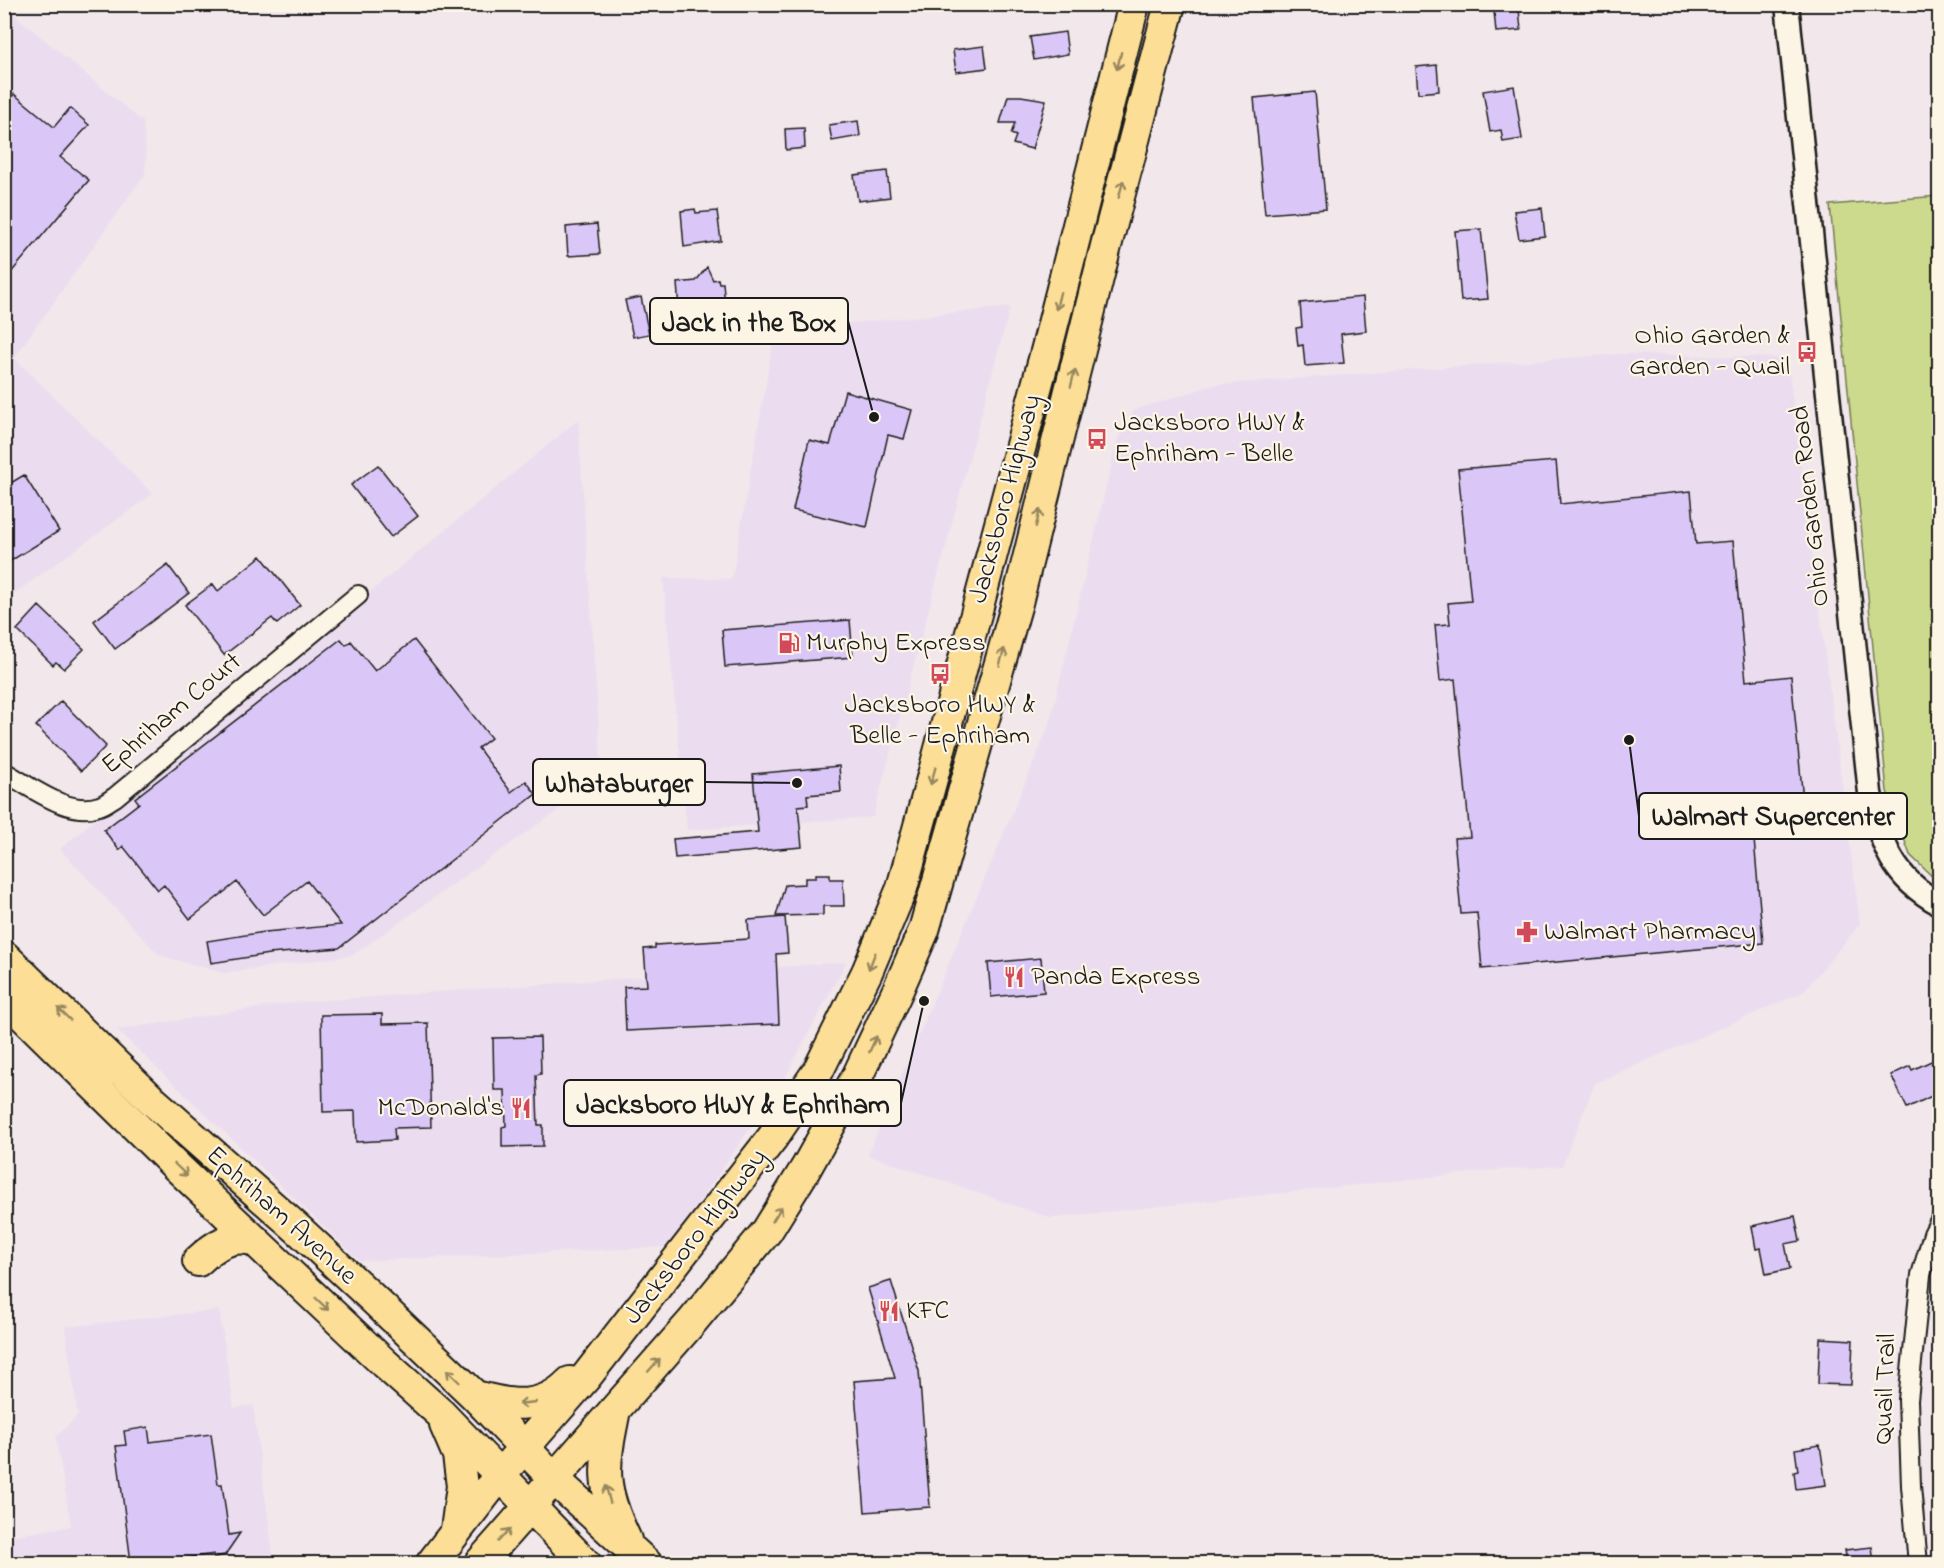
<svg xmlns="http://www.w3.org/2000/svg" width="1944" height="1568" viewBox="0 0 1944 1568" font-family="'Indie Flower',sans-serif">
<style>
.built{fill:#ebddef}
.green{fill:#ccda8e;stroke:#747b55;stroke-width:1.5}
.building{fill:#dac7f8;stroke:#1c1c1c;stroke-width:1.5}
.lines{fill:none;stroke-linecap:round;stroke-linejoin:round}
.minor-casing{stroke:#1c1c1c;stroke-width:22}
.tertiary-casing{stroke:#1c1c1c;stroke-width:27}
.primary-casing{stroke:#1c1c1c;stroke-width:34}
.minor{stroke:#fcf5e5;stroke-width:18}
.tertiary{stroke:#fcf5e5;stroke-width:22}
.primary{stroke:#fcde96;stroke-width:30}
.oneway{stroke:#97875f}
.labels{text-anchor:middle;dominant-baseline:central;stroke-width:4.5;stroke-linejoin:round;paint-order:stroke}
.poi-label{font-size:27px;fill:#1c1c1c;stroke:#fcf5e5;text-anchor:start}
.street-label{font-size:27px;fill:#1c1c1c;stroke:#fcf5e5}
.leader{fill:none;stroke:#1c1c1c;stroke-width:2}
.callout-dot{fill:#1c1c1c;stroke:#fcf5e5;stroke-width:2}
.callout{fill:#fcf5e5;stroke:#1c1c1c;stroke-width:2}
.callout-label{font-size:28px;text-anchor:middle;font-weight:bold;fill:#1c1c1c}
</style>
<rect width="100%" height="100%" fill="#f2e7eb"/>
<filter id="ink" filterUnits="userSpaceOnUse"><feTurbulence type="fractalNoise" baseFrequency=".0167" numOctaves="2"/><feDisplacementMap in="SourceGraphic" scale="12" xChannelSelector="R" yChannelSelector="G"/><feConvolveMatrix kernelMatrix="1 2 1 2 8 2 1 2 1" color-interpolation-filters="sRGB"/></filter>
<g filter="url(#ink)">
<path class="built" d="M4 6 143 122 146 156 145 174 14 358 153 494 5 600Z
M1010 307 873 817 687 830 663 578 732 579 775 331Z
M1620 354 1787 358 1860 924 1803 992 1595 1083 1562 1166 1495 1170 1051 1218 868 1155 1049 726 1118 438 1134 410 1214 385Z
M578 420 601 761 577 797 353 955 223 973 159 955 60 849Z
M846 962 786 1076 668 1247 360 1261 117 1030 289 1003Z
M219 1310 234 1408 253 1405 274 1563 5 1564V1537L71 1526 56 1437 78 1415 65 1327Z"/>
<path class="green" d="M1939 196H1940L1939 883 1910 855 1887 791 1830 205Z"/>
<path class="building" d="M1519 9 1521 30 1496 32 1494 11Z
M1065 32 1068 54 1034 60 1030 37Z
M984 46 987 68 956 72 953 50Z
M1437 65 1439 91 1418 93 1416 67Z
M1514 86 1522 139 1503 142 1501 130 1490 132 1483 91Z
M1315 92 1326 209 1265 214 1254 98Z
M14 94 54 127 70 108 89 125 60 157 89 180 4 281V105Z
M1008 96H1021L1046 100 1032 149 1013 144 1016 136 1011 134 1015 123H1000Z
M858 121 860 136 832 141 829 125Z
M804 128 805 148 786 150 785 129Z
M887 171 890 197 858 201 854 175Z
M1542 208 1545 236 1519 239 1514 211Z
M695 209 696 213 717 211 721 241 684 247 681 211Z
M597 224 600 254 568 256 566 227Z
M1481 229 1488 299 1461 301 1455 231Z
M707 267 713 280 718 279 719 283H723L725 305 679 309 677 283 696 281Z
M641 297 649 334 633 337 625 300Z
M1363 297 1366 331 1341 334 1344 363 1305 366 1303 345 1298 346 1296 328 1302 327 1300 303Z
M845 391 912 410 904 439 888 435 867 527 793 510 809 440 830 445Z
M1556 461 1560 504 1691 491 1696 544 1733 541 1746 681 1791 676 1803 800 1751 805 1763 943 1482 969 1477 913 1461 914 1454 838 1470 837 1455 679 1440 681 1435 625 1450 624 1448 603 1471 601 1458 469Z
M378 465 418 516 391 537 351 485Z
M24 475 59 531 4 565V487Z
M261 556 300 605 277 624 272 618 224 655 185 605 213 584 218 591Z
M168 565 189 593 115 649 94 621Z
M39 606 84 649 64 669 56 662 53 665 17 630Z
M850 620 853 657 725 667 722 630Z
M341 639 346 645 351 641 375 671 414 640 491 738 478 748 511 792 526 781 536 794 339 948 269 954 211 963 207 941 265 932 341 925 307 881 263 915 237 882 190 919 164 885 158 890 123 846 119 850 104 830 139 803 135 798Z
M61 701 106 746 81 771 36 726Z
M839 766 841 792 807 795 808 805 798 806 802 847 675 858 673 839 758 832 753 774Z
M816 874H830V879H843L844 906H823V915L776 916 785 885 805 884V878H816Z
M785 917 788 953 776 954 779 1024 626 1031 624 987 647 986 644 949 655 948V945L749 939 748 920Z
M1041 958 1044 992 991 997 988 963Z
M382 1014V1024L428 1023 431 1127 394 1128 395 1140 356 1142 355 1111 323 1112 321 1015Z
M540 1037 541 1074 536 1075 538 1125H543V1146L502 1147V1127L506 1126 505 1090H494L493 1038Z
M1940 1057V1092L1907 1108 1891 1075 1910 1066 1912 1070Z
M1795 1216 1800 1241 1785 1244 1790 1269 1766 1274 1761 1248 1756 1249 1752 1226Z
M891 1281 919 1371 930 1507 865 1512 854 1381 895 1378 868 1288Z
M1820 1338 1853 1340 1851 1385 1818 1384Z
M148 1427 150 1442 211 1434 218 1484H222L229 1535 240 1533 225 1555 214 1557V1554L163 1561 162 1558 131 1562 116 1446 126 1445 124 1431Z
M1820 1445 1826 1485 1796 1489 1794 1472 1798 1471 1795 1449Z
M1872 1547 1874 1563H1847L1845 1550Z"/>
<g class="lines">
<defs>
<path id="minor" d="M4 772C30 786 68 817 99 806 104 805 110 800 115 797L358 595
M1918 1564 1911 1486 1908 1400 1921 1275 1933 1234 1940 1220"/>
<path id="tertiary" d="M1787 4 1870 793C1881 844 1892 878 1940 904"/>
<path id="primary" d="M4 956 153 1101 299 1230 369 1295 475 1396 554 1479 647 1564
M4 997 176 1166 384 1363 441 1414 586 1564
M198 1261C215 1245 232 1233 256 1241
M475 1396C511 1406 542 1411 570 1382
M615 1410C603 1469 600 1484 626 1540
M445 1425 458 1455 462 1486 456 1530
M431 1564 499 1476 586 1377 773 1137 818 1071 867 972 902 888 936 764 1048 344 1134 4
M479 1564 691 1323 767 1231 806 1168 858 1075 897 992 924 930 1017 603 1106 246 1170 4"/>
</defs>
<use href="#minor" class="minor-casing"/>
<use href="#tertiary" class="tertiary-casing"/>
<use href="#primary" class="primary-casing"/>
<use href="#minor" class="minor"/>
<use href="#tertiary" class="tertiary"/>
<use href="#primary" class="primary"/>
</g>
<defs><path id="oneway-shaft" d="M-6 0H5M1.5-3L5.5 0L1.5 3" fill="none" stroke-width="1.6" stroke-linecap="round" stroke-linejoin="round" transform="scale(1.5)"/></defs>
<g class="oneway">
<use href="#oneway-shaft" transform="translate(1119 61) rotate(104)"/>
<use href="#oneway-shaft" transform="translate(1121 189) rotate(-75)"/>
<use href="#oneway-shaft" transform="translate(1058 301) rotate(104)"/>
<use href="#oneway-shaft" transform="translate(1073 378) rotate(-76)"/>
<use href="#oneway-shaft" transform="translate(1038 518) rotate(-76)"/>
<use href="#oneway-shaft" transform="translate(1002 657) rotate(-74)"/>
<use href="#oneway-shaft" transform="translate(933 776) rotate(106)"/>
<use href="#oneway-shaft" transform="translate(872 961) rotate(112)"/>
<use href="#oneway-shaft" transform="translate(64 1014) rotate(-136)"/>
<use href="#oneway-shaft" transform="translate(873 1044) rotate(-65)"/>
<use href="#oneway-shaft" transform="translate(181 1170) rotate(44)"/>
<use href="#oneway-shaft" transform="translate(777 1214) rotate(-59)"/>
<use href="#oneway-shaft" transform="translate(322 1304) rotate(44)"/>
<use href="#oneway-shaft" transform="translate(654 1365) rotate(-48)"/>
<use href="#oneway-shaft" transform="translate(453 1376) rotate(-136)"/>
<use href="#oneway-shaft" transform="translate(527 1403) rotate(174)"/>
<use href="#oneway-shaft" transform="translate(608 1494) rotate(-104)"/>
<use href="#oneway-shaft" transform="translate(504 1535) rotate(-48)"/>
</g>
</g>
<defs>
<symbol id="bus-bare" viewBox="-9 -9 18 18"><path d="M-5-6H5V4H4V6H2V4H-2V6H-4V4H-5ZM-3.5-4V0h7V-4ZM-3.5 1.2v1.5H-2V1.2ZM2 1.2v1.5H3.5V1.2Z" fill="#d1495b" stroke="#fcf5e5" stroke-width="2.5" paint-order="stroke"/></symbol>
<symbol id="fuel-bare" viewBox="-9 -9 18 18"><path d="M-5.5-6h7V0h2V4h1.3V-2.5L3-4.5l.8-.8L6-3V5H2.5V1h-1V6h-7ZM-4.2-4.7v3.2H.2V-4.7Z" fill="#d1495b" stroke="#fcf5e5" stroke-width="2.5" paint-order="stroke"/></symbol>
<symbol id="pharmacy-bare" viewBox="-9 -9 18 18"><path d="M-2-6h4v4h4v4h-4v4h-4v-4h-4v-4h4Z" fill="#d1495b" stroke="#fcf5e5" stroke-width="2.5" paint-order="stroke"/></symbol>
<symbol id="restaurant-bare" viewBox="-9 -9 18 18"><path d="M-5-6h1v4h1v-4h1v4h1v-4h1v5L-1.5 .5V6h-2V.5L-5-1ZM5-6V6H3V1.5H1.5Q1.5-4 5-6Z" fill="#d1495b" stroke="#fcf5e5" stroke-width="2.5" paint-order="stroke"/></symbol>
</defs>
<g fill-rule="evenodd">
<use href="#bus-bare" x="1792" y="337" width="30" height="30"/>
<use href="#bus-bare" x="1082" y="424" width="30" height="30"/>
<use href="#fuel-bare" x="774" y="628" width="30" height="30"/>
<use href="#bus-bare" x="925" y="659" width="30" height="30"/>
<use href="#pharmacy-bare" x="1512" y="917" width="30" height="30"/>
<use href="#restaurant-bare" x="999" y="962" width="30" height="30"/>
<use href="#restaurant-bare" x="506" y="1093" width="30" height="30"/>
<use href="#restaurant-bare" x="874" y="1296" width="30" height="30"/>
</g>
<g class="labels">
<g class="poi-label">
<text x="1790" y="336" text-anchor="end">Ohio Garden &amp;<tspan x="1790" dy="31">Garden - Quail</tspan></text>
<text x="1114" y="423">Jacksboro HWY &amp;<tspan x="1114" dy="31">Ephriham - Belle</tspan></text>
<text x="806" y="643">Murphy Express</text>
<text x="940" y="705" text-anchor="middle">Jacksboro HWY &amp;<tspan x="940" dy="31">Belle - Ephriham</tspan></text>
<text x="1544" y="932">Walmart Pharmacy</text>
<text x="1031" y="977">Panda Express</text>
<text x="504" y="1108" text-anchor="end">McDonald's</text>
<text x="906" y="1311">KFC</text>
</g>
<g class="street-label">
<text transform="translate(1006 499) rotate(-75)">Jacksboro Highway</text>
<text transform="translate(1811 506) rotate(-96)">Ohio Garden Road</text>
<text transform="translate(172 714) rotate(-40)">Ephriham Court</text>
<text transform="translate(281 1216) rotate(42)">Ephriham Avenue</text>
<text transform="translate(696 1237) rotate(-52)">Jacksboro Highway</text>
<text transform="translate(1886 1389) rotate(-88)">Quail Trail</text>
</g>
</g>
<path class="leader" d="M874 417L848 321M797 783L705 782M1629 740L1639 816M924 1001L901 1103"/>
<g class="callout-dot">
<circle cx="874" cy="417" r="6"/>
<circle cx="797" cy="783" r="6"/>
<circle cx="1629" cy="740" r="6"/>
<circle cx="924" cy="1001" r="6"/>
</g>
<g class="callout">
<rect x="650" y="298" width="198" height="46" rx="6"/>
<rect x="533" y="759" width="172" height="46" rx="6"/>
<rect x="1639" y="793" width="268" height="46" rx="6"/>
<rect x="564" y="1080" width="337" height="46" rx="6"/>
</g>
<g class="callout-label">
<text x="749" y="331">Jack in the Box</text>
<text x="619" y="792">Whataburger</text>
<text x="1773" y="825">Walmart Supercenter</text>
<text x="733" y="1113">Jacksboro HWY &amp; Ephriham</text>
</g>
<rect width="1944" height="1568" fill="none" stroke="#fcf5e5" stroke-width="24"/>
<rect x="12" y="12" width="1920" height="1544" fill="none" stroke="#1c1c1c" stroke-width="2" filter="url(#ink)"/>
</svg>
